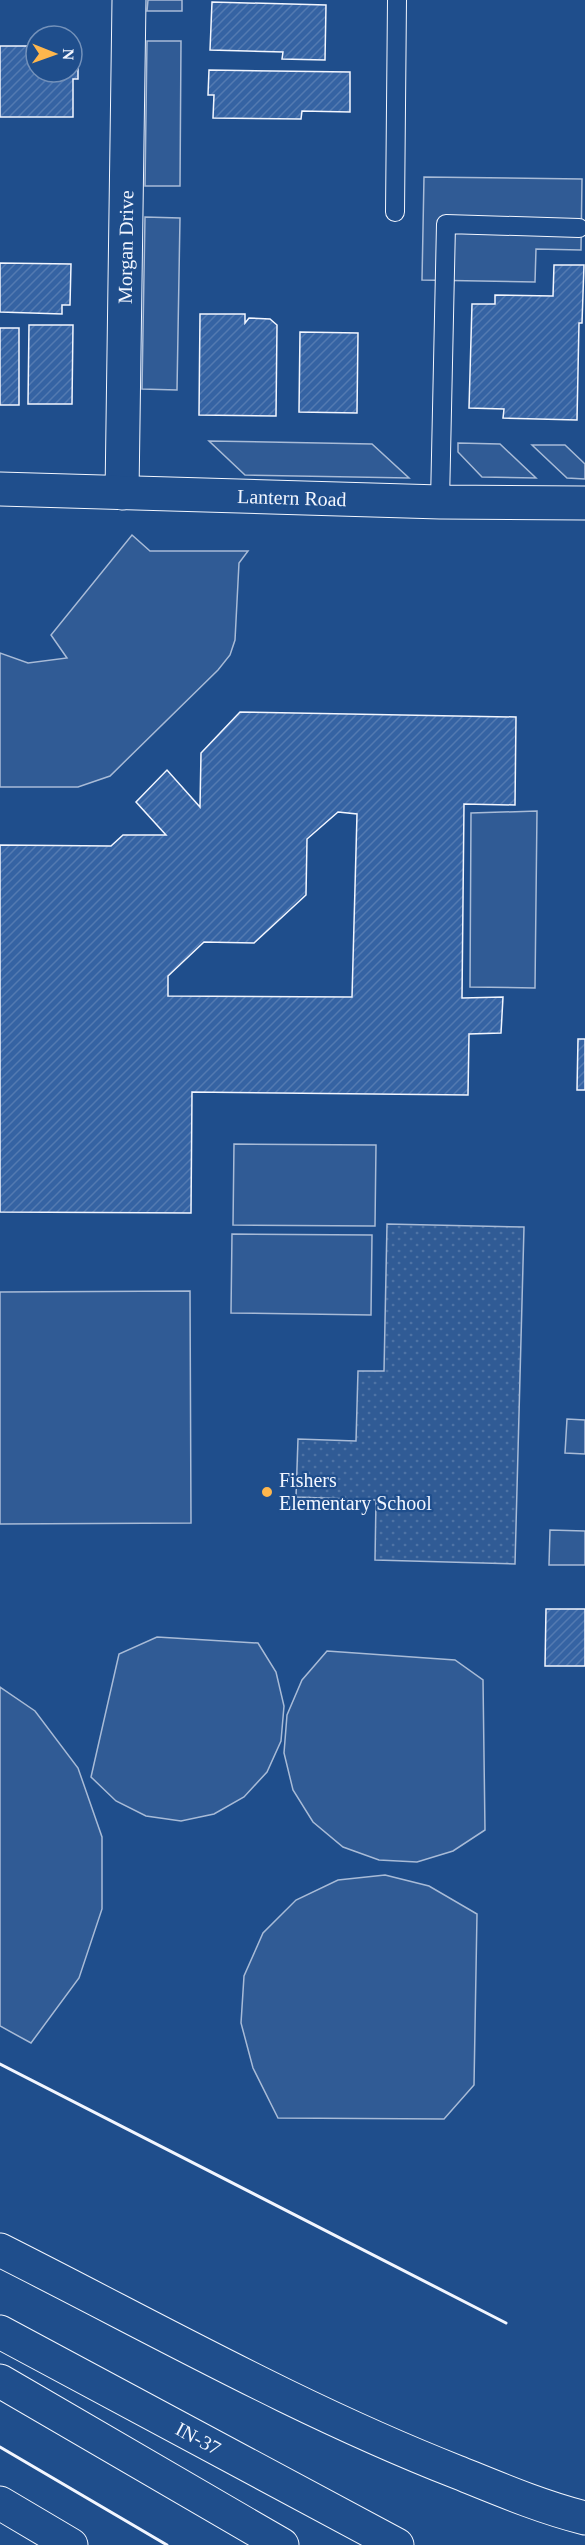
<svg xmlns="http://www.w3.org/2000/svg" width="585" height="2545" viewBox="0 0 585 2545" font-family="'Times New Roman',serif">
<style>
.grass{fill:url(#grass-dots);stroke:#a8bbd7;stroke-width:1.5}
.built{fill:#305b95;stroke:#a8bbd7;stroke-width:1.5}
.building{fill:url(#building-hatch);stroke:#f2f6ff;stroke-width:1.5;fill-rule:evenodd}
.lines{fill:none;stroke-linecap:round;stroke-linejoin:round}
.lane-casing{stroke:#f2f6ff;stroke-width:20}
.street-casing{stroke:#f2f6ff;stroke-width:35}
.secondary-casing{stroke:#f2f6ff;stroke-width:35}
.highway-casing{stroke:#f2f6ff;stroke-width:35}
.lane{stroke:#1f4e8c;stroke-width:18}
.street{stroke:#1f4e8c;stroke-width:33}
.secondary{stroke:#1f4e8c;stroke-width:33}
.highway{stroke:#1f4e8c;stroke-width:33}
.wall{stroke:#f2f6ff;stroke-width:3}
.poi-dot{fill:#ffb74d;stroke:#1f4e8c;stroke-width:2}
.labels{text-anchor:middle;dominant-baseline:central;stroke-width:4.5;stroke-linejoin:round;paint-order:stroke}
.street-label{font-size:20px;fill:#f2f6ff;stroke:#1f4e8c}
.poi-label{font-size:20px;fill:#f2f6ff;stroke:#1f4e8c;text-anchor:start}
</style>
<defs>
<pattern id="grass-dots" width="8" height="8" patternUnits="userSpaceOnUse" patternTransform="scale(1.5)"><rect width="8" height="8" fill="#305b95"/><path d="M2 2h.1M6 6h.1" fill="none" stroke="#4e73a5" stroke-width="1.8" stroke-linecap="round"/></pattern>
<pattern id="building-hatch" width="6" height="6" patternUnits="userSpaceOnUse" patternTransform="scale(1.5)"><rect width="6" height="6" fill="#3563a3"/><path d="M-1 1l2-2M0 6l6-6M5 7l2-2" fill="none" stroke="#537ab1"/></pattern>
</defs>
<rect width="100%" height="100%" fill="#1f4e8c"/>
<path class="grass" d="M387 1224 524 1227 515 1564 375 1560 376 1500 296 1497 298 1439 356 1441 358 1371H384Z"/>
<path class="built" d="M148 0H182V11H147Z
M147 41H181L180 186H145Z
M424 177 582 179 581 250 536 249 535 282 422 280Z
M145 217 180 218 177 390 142 389Z
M209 441 372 444 409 478 245 475Z
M458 443 500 444 536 478 482 477 458 452Z
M532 445H565L585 464V479L567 478Z
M132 535 150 551H248L239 563 235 640 230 655 218 670 110 776 78 787H0V653L28 663 67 658 51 635Z
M537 811 535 988 470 987 471 813Z
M234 1144 376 1145 375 1226 233 1225Z
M232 1234 372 1235 371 1315 231 1313Z
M190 1291 191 1523 0 1524V1292Z
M567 1419 585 1420V1454L565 1453Z
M550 1530 585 1531V1565H549Z
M157 1637 258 1643 276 1672 284 1706 281 1741 267 1772 244 1797 214 1814 181 1821 146 1816 116 1801 91 1777 119 1654Z
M327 1651 455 1660 483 1680 485 1830 453 1851 417 1862 379 1860 343 1847 313 1822 293 1790 284 1753 287 1715 302 1680Z
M0 1687 35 1711 78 1768 102 1837V1909L79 1978 31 2043 0 2026Z
M385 1875 429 1886 477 1914 474 2085 444 2119 278 2118 253 2068 241 2023 244 1976 263 1933 296 1900 338 1880Z"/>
<path class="building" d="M212 2 326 5 325 60 282 59 283 52 210 50Z
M0 46H36V72H72V46H78V79H73V117H0Z
M209 70 350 72V112L302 111 301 119 213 118 214 95H208Z
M0 263 71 264 70 305H62V314L0 312Z
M554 265H584L582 323H579L577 420 503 418 504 409 469 408 472 304H495V295L553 296Z
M200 314H245V323L249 318 270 319 277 325 276 416 199 415Z
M29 325H73L72 404H28Z
M0 328H19V405H0Z
M300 332 358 333 357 413 299 412Z
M240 712 516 717 515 805 464 804 462 998 503 997 501 1033 469 1034 468 1095 192 1092 191 1213 0 1212V845L111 846 123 835H166L136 802 167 770 200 807 201 753ZM338 812 357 814 352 997 168 996V976L204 942 254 943 306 895 307 839Z
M578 1039H585V1090H577Z
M546 1609H585V1666H545Z"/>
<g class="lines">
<defs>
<path id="lane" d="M395 212 397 0
M440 502 446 224 579 228"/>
<g id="street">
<path id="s1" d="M122 493 129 0"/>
</g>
<g id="secondary">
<path id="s2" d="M0 489 440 502 585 503"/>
</g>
<g id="highway">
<path d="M0 2250C151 2326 299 2410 457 2472 499 2489 541 2507 585 2518"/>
<path id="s3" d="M0 2332 397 2545"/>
<path d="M0 2381 282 2545"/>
<path d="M0 2503 71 2545"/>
</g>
</defs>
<use href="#lane" class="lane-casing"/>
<use href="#street" class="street-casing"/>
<use href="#secondary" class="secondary-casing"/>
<use href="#highway" class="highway-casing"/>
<use href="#lane" class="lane"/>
<use href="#street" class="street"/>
<use href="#secondary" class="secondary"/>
<use href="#highway" class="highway"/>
<path class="wall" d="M0 2064 506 2323
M0 2447 167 2545"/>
</g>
<circle class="poi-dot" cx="267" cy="1492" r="6"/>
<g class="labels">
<g class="street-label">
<text stroke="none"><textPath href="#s1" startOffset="246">Morgan Drive</textPath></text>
<text stroke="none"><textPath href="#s2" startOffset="292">Lantern Road</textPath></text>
<text stroke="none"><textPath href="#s3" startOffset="225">IN-37</textPath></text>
</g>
<g class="poi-label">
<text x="279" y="1480">Fishers<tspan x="279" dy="23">Elementary School</tspan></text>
</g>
</g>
<g transform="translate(54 54) rotate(91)"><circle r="28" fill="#1f4e8c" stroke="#7391ba" stroke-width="1.5"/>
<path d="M0-4.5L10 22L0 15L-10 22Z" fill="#ffb74d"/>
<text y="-9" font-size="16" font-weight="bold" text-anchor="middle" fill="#f2f6ff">N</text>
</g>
</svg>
